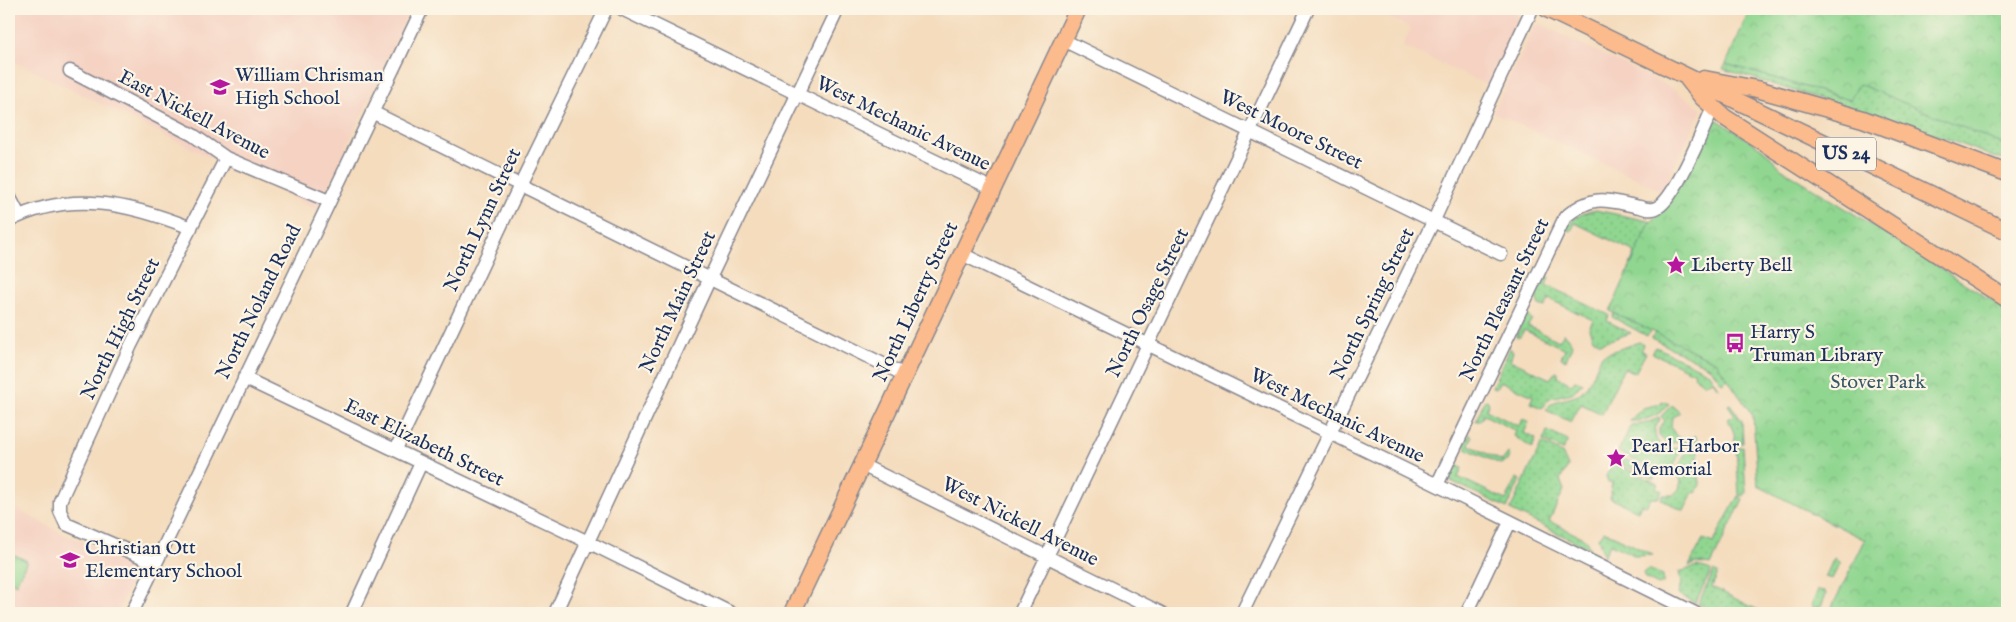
<svg xmlns="http://www.w3.org/2000/svg" width="2016" height="622" viewBox="0 0 2016 622" font-family="'IM FELL English',serif">
<style>
.built{fill:#f5d2c2}
.grass{fill:url(#grass-dots);stroke:#568277}
.park{fill:url(#park-crowns);stroke:#568277}
.lines{fill:none;stroke-linecap:round;stroke-linejoin:round}
.minor-casing{stroke:#88868e;stroke-width:15}
.major-casing{stroke:#88868e;stroke-width:19}
.minor{stroke:#fff;stroke-width:12}
.major{stroke:#fbbb8d;stroke-width:16}
.labels{text-anchor:middle;dominant-baseline:central;stroke-width:4.5;stroke-linejoin:round;paint-order:stroke}
.shield{fill:#fcf5e5;stroke:#5e6a86;stroke-width:1}
.shield-label{font-size:19px;font-weight:bold;fill:#1b2f5e}
.poi-label{font-size:20px;fill:#1b2f5e;stroke:#fcf5e5;text-anchor:start}
.street-label{font-size:20px;fill:#1b2f5e;stroke:#fcf5e5}
.park-label{font-size:20px;fill:#38596a;stroke:#fcf5e5}
</style>
<defs>
<pattern id="grass-dots" width="8" height="8" patternUnits="userSpaceOnUse" patternTransform="scale(1.25)"><rect width="8" height="8" fill="#90d690"/><path d="M2 2h.1M6 6h.1" fill="none" stroke="#7cb87f" stroke-width="1.8" stroke-linecap="round"/></pattern>
<pattern id="park-crowns" width="20" height="18" patternUnits="userSpaceOnUse" patternTransform="scale(1.25)"><rect width="20" height="18" fill="#90d690"/><path d="M2 6a3 3 0 1 1 6 0M12 15a3 3 0 1 1 6 0" fill="none" stroke="#7cb87f"/></pattern>
</defs>
<rect width="100%" height="100%" fill="#fcf5e5"/>
<filter id="ink" filterUnits="userSpaceOnUse"><feTurbulence type="fractalNoise" baseFrequency=".02" numOctaves="2"/><feDisplacementMap in="SourceGraphic" scale="10" xChannelSelector="R" yChannelSelector="G"/><feConvolveMatrix kernelMatrix="1 2 1 2 8 2 1 2 1" color-interpolation-filters="sRGB"/></filter>
<filter id="wash" filterUnits="userSpaceOnUse"><feTurbulence type="fractalNoise" baseFrequency=".0096" numOctaves="4" result="noise"/><feDisplacementMap in="SourceGraphic" scale="20" xChannelSelector="R" yChannelSelector="G"/><feGaussianBlur stdDeviation="1.12" result="paint"/><feColorMatrix in="noise" values="0 0 0 0 0 0 0 0 0 0 0 0 0 0 0 0 0 1.4 0 .05"/><feComposite in="paint" operator="in"/></filter>
<g filter="url(#wash)">
<rect width="100%" height="100%" fill="#f4dcbd"/>
<path class="built" d="M9 9H411L317 210 9 59Z
M1371 9H1513L1517 15V22L1487 85 1403 46 1411 28Z
M1540 24 1670 87 1702 109 1662 191 1493 112 1535 26Z
M9 505 65 535 140 563 117 613H9Z"/>
<path class="grass" d="M1726 64 1850 100 1859 83 2007 146V162L1931 133 1723 69Z
M1596 210 1658 223 1656 327 1647 336 1612 317 1634 271 1639 269 1630 265 1635 252 1575 223 1571 231 1567 230C1569 218 1585 212 1596 210Z
M1543 274 1549 277 1546 285 1609 315 1607 321 1631 333 1601 343 1593 339 1589 329 1593 320 1549 299 1545 307 1539 305C1533 294 1538 285 1543 274Z
M1528 315 1532 319 1528 326 1559 341 1564 333 1570 340 1572 346 1566 360 1561 358 1565 349 1524 330 1520 337H1516L1524 317Z
M1657 330 1743 368 1722 383 1711 368 1651 338Z
M1639 342 1643 344 1641 350 1646 353 1635 373 1624 368 1602 414 1581 404 1571 422 1546 410C1554 396 1569 402 1580 393 1591 385 1596 367 1602 355Z
M1656 347 1709 373 1719 389 1712 380 1705 384 1694 376 1695 373 1652 353Z
M1510 348 1513 352 1510 360 1550 379 1556 371 1558 372V377L1571 384 1575 380 1583 383 1572 393 1550 398 1542 408 1530 403 1533 396 1500 381 1496 388 1492 387Z
M1487 400 1489 403 1486 410 1518 426 1523 419 1529 422 1524 433 1536 439 1532 448 1514 436 1516 431 1484 415 1480 421H1476L1484 401Z
M1662 401 1669 404C1659 416 1644 422 1629 421L1643 408 1660 404Z
M1730 404 1742 421 1743 443 1735 444 1734 433 1728 419 1735 415 1728 405Z
M1672 405 1680 413 1672 417 1671 428 1677 437 1685 439 1690 436 1682 448 1678 442 1667 444 1659 436V428L1665 421 1661 416Z
M1659 418 1660 420C1648 434 1659 452 1677 448L1679 454 1671 473 1665 470 1663 474 1618 452 1631 425 1643 424Z
M1547 431 1568 441 1563 450 1543 441Z
M1470 434 1472 437 1469 445 1502 461 1508 453 1510 456 1508 461 1500 464 1467 449 1464 444Z
M1695 435 1697 439 1700 485 1696 493 1693 492 1684 511 1661 499 1663 495H1673L1679 489 1681 481 1676 471Z
M1542 443 1562 453 1568 466 1560 480 1564 490 1549 521 1585 539 1590 549 1510 510Z
M1743 447 1746 492 1744 496 1739 495 1736 448Z
M1616 455 1656 474 1654 479 1614 460Z
M1613 462 1658 484 1656 488 1662 491 1658 498H1651L1646 506 1641 504 1638 511 1610 498 1612 482H1608L1606 476Z
M1455 464 1462 468 1458 477 1506 500 1517 478 1520 480 1507 508 1447 479Z
M1738 496 1743 499 1711 565 1696 563 1689 566 1703 539 1713 543Z
M1604 531 1653 555 1636 556 1610 544 1604 556 1598 538Z
M1834 558 1840 563 1832 579 1825 577Z
M1697 566 1712 570 1695 603 1678 594 1681 583 1679 572Z
M1648 569 1663 575V583L1658 585 1645 578 1643 573Z
M1714 571 1718 573 1712 587 1764 613H1716L1698 604Z
M1818 590 1825 591 1826 595 1821 606 1814 608 1811 605Z"/>
<path class="park" d="M1750 9H2007V146L1859 84 1850 100 1726 64Z
M1716 119 1764 150 1781 168 2007 310V613H1829L1865 540 1758 486 1753 416 1716 362 1610 311 1650 223 1667 206Z
M9 552 27 561 16 584 9 580Z"/>
</g>
<g filter="url(#ink)">
<g class="lines">
<defs>
<path id="minor" d="M622 9 993 189
M1063 40 1501 254
M70 71 193 135 226 158 329 201
M372 112 905 375
M9 196 19 215
M9 221C70 189 131 204 191 228
M962 254 1437 485 1695 613
M244 378 588 542 731 613
M396 449 520 185 606 9
M862 465 1161 613
M1437 485 1565 217C1594 193 1605 200 1640 207 1646 209 1652 211 1658 207 1676 197 1704 128 1713 107
M156 563 66 524 60 511V501L131 345 226 158
M132 613 422 9
M352 613 421 463
M555 613 710 278 838 9
M1020 613 1308 9
M1242 613 1434 220 1532 9
M1467 613 1510 522"/>
<path id="major" d="M1547 9 2007 231
M1688 79 1702 97 1724 117 2007 299
M1704 79 1757 89 1863 119 2007 173
M792 613 1078 9"/>
</defs>
<use href="#minor" class="minor-casing"/>
<use href="#major" class="major-casing"/>
<use href="#minor" class="minor"/>
<use href="#major" class="major"/>
</g>
</g>
<defs>
<symbol id="school-bare" viewBox="-9 -9 18 18"><path d="M0-5L7-2L0 1L-7-2ZM-4 1L0 2.5L4 1V4Q0 6-4 4Z" fill="#b5179e" stroke="#fcf5e5" stroke-width="2.5" paint-order="stroke"/></symbol>
<symbol id="sight-bare" viewBox="-9 -9 18 18"><path d="M0-6L1.8-2.2L6-1.7L2.9 1.2L3.7 5.4L0 3.3L-3.7 5.4L-2.9 1.2L-6-1.7L-1.8-2.2Z" fill="#b5179e" stroke="#fcf5e5" stroke-width="2.5" paint-order="stroke"/></symbol>
<symbol id="bus-bare" viewBox="-9 -9 18 18"><path d="M-5-6H5V4H4V6H2V4H-2V6H-4V4H-5ZM-3.5-4V0h7V-4ZM-3.5 1.2v1.5H-2V1.2ZM2 1.2v1.5H3.5V1.2Z" fill="#b5179e" stroke="#fcf5e5" stroke-width="2.5" paint-order="stroke"/></symbol>
</defs>
<g fill-rule="evenodd">
<use href="#school-bare" x="206" y="73" width="28" height="28"/>
<use href="#sight-bare" x="1662" y="251" width="28" height="28"/>
<use href="#bus-bare" x="1721" y="329" width="28" height="28"/>
<use href="#sight-bare" x="1602" y="444" width="28" height="28"/>
<use href="#school-bare" x="56" y="546" width="28" height="28"/>
</g>
<g class="labels">
<rect class="shield" x="1816" y="137.5" width="60" height="33" rx="4"/>
<g class="shield-label">
<text x="1846" y="154">US 24</text>
</g>
<g class="poi-label">
<text x="235" y="75">William Chrisman<tspan x="235" dy="23">High School</tspan></text>
<text x="1691" y="265">Liberty Bell</text>
<text x="1750" y="332">Harry S<tspan x="1750" dy="23">Truman Library</tspan></text>
<text x="1631" y="446">Pearl Harbor<tspan x="1631" dy="23">Memorial</tspan></text>
<text x="85" y="548">Christian Ott<tspan x="85" dy="23">Elementary School</tspan></text>
</g>
<g class="street-label">
<text transform="translate(194 115) rotate(28)">East Nickell Avenue</text>
<text transform="translate(903 124) rotate(26)">West Mechanic Avenue</text>
<text transform="translate(1291 130) rotate(26)">West Moore Street</text>
<text transform="translate(483 220) rotate(-65)">North Lynn Street</text>
<text transform="translate(1505 300) rotate(-64)">North Pleasant Street</text>
<text transform="translate(259 302) rotate(-64)">North Noland Road</text>
<text transform="translate(678 302) rotate(-65)">North Main Street</text>
<text transform="translate(916 302) rotate(-65)">North Liberty Street</text>
<text transform="translate(1148 303) rotate(-64)">North Osage Street</text>
<text transform="translate(1373 304) rotate(-64)">North Spring Street</text>
<text transform="translate(121 329) rotate(-64)">North High Street</text>
<text transform="translate(1337 416) rotate(26)">West Mechanic Avenue</text>
<text transform="translate(424 443) rotate(26)">East Elizabeth Street</text>
<text transform="translate(1020 522) rotate(27)">West Nickell Avenue</text>
</g>
<g class="park-label">
<text x="1878" y="382">Stover Park</text>
</g>
</g>
<rect width="2016" height="622" fill="none" stroke="#fcf5e5" stroke-width="30"/>
</svg>
